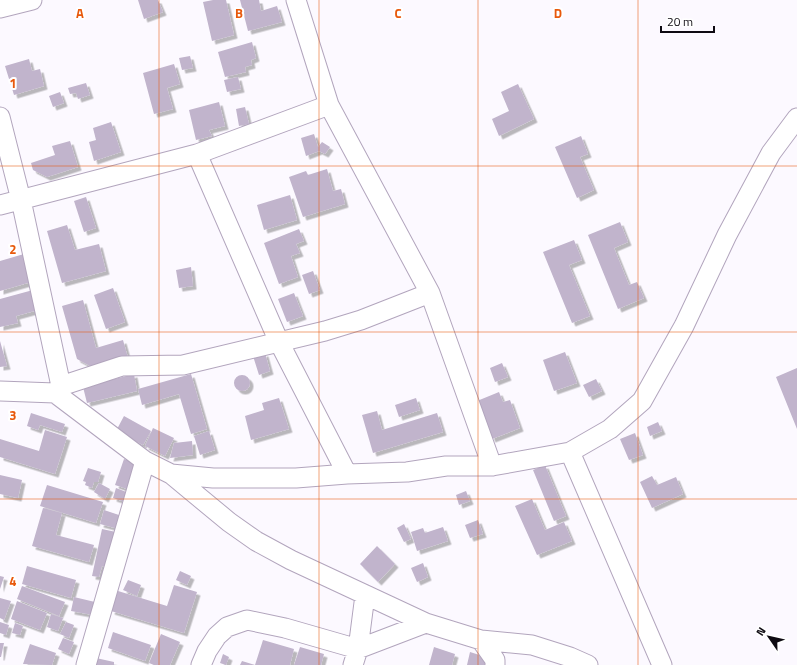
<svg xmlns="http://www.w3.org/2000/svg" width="797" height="665" viewBox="0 0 797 665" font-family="'Titillium Web',sans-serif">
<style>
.building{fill:#c1b4cc;filter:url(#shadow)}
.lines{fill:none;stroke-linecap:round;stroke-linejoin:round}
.street-casing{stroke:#b2a5bd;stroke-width:21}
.street{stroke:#fff;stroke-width:19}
.grid{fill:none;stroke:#e8590c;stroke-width:1;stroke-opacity:0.55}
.grid-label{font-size:13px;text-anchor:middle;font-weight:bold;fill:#e8590c;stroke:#fff;stroke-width:4;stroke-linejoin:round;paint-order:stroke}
</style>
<defs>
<filter id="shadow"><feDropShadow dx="3.5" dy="3.5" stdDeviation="0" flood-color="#0004"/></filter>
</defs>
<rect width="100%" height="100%" fill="#fcf9ff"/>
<path class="building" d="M138 0H158L163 12 144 19Z
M213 0H226L234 35 212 41 203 2Z
M240 0H259L261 11 277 6 282 22 248 31Z
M252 42 256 58 251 60 252 65 245 67 246 72 225 77 218 52Z
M190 56 193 68 182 70 179 58Z
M29 59 32 71 40 69 44 86 14 95 5 66Z
M174 64 180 84 167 88 173 109 154 114 143 73Z
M238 77 241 89 227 92 224 80Z
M86 83 90 95 78 99 76 93 70 94 68 88Z
M518 84 534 119 499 136 492 119 509 111 501 92Z
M60 92 64 103 53 107 49 96Z
M219 102 225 126 209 130 212 136 196 140 189 110Z
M245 107 249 124 239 126 236 109Z
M111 122 121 152 94 161 89 142 96 140 93 128Z
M314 134 318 147 322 142 330 147 325 154 319 151 306 156 301 138Z
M581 136 588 154 580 157 594 190 577 198 555 147Z
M70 141 78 167 47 177 33 170 31 163 55 155 52 146Z
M327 169 333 191 341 189 345 204 303 217 289 177 306 171 308 175Z
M290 195 297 220 264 230 257 205Z
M86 197 96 228 84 232 74 201Z
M620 222 628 242 614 248 629 285 637 282 644 298 618 309 588 235Z
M67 225 75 250 99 244 106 271 62 283 47 231Z
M299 229 304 241 296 244 300 253 291 256 298 277 279 284 264 243Z
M574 240 582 260 569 265 590 316 572 323 543 252Z
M24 254 31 282 0 291V261Z
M191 267 193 286 179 288 176 270Z
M313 271 320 290 309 294 302 275Z
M113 288 125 322 106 329 94 295Z
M33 290 38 310 16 316 18 323 0 327V299Z
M294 293 303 316 287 322 278 299Z
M83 300 96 348 123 340 128 358 94 368 77 359 62 306Z
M0 341 7 366 0 367Z
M565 352 577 383 554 391 543 360Z
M265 353 270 371 259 375 253 356Z
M502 363 508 377 495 382 490 368Z
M797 368V429L776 377Z
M134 374 137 391 87 403 83 387Z
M191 374 207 429 191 434 179 394 142 405 138 389Z
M234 383a8 8 0 1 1 16 0a8 8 0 1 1-16 0Z
M596 379 602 391 589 397 583 385Z
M499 392 503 402 510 400 520 428 492 439 477 401Z
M279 398 289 429 251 440 245 416 264 410 262 403Z
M416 398 420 410 399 417 395 405Z
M377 411 382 430 437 413 443 432 373 453 362 415Z
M31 413 65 424 62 432 40 425 38 430 27 426Z
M124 416 151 431 143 445 116 431Z
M658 422 662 431 650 436 647 427Z
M153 428 174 438 165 456 145 446Z
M45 430 67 437 55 474 0 457V439L39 451Z
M209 431 215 450 200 455 194 436Z
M635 433 643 455 629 460 620 439Z
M192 441 193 455 170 458 174 443Z
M124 459 136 463 127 489 115 485Z
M545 465 566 516 554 521 533 470Z
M88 468 101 472 98 482H94L92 488 85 485 86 482 83 481Z
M0 475 22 480 18 498 0 494Z
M652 476 657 485 676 477 683 494 652 508 640 482Z
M99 483 110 489 105 499 94 492Z
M47 485 103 502 96 523 40 506Z
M116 488 129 493 125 502 113 498Z
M466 491 470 501 459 505 456 495Z
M532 499 545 530 564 522 572 541 537 555 515 506Z
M43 508 62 513 56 535 94 545 89 562 32 546Z
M104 510 119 515 115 528 100 524Z
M478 520 483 534 470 538 465 525Z
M404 524 411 539 404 542 397 528Z
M443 527 448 541 417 551 411 532 423 528 425 533Z
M102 529 116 532 109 567 102 566 99 577 92 576Z
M377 546 395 564 378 582 360 564Z
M423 563 428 577 417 582 411 568Z
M27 566 76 580 71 598 22 584Z
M180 571 191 576 187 585 176 580Z
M0 576 4 577 0 589Z
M128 580 141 585 137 596 123 590Z
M174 585 197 592 184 633 111 611 118 591 167 606Z
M22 586 65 602 59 616 17 599Z
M74 597 95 602 93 615 71 611Z
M0 598 11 601 4 620 0 618Z
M17 601 47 613 40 630 11 619Z
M51 614 63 618 58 631 47 627Z
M0 622 9 625 6 635 0 633Z
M66 622 74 625 69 638 60 634Z
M15 623 23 626 20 635 12 633Z
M113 632 151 645 145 661 108 648Z
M161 634 180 642 170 665H154L149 663Z
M63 638 74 642 69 654 58 649Z
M263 640 294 649 290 665H255Z
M0 643H4L1 657H0Z
M30 644 56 653 52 665 23 664Z
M300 647 324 654 321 665H294Z
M434 647 455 654 452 665H429Z
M470 652 489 658 487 665H467Z
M223 654 229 657 226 665 220 663Z
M96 658 114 662V665H94Z
M242 661 255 665H240Z"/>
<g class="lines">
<defs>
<path id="street" d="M296 0 329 105 430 293 492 466
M0 8 32 0
M0 117 21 200 61 386 55 393
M197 154 279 342 347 474
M0 205 197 154 329 105
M61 386 122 366 183 365 325 331 361 320 430 293
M0 391 55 393 145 461 171 474 213 478H296L347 474 407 472 446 466H492L570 452 610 429 642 401 684 326 727 235 771 153 797 118
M570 452 662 665
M171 474 229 522 256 541 291 560 426 623
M481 640 532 645 570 657 588 665
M86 665 145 461
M201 665 207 651 217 636 227 627 247 620 285 628 358 649 426 623 481 640 495 660V665
M353 665 358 649 365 595"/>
</defs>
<use href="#street" class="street-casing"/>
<use href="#street" class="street"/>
</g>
<path class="grid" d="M159 0V665M319 0V665M478 0V665M638 0V665M0 166H797M0 332H797M0 499H797"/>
<g class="grid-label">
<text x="80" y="18">A</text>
<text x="239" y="18">B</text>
<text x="398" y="18">C</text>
<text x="558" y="18">D</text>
<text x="13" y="88">1</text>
<text x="13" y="254">2</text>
<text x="13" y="420">3</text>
<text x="13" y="586">4</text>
</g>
<g transform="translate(769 637) rotate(304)" stroke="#ffffff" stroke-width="3" paint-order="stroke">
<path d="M0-3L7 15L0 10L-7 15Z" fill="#0e0a12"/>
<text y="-6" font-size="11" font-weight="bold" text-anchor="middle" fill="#0e0a12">N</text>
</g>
<path d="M661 26v6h53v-6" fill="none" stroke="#0e0a12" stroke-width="2"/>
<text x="667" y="26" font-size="12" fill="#0e0a12" stroke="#ffffff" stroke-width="3" paint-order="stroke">20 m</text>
</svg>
